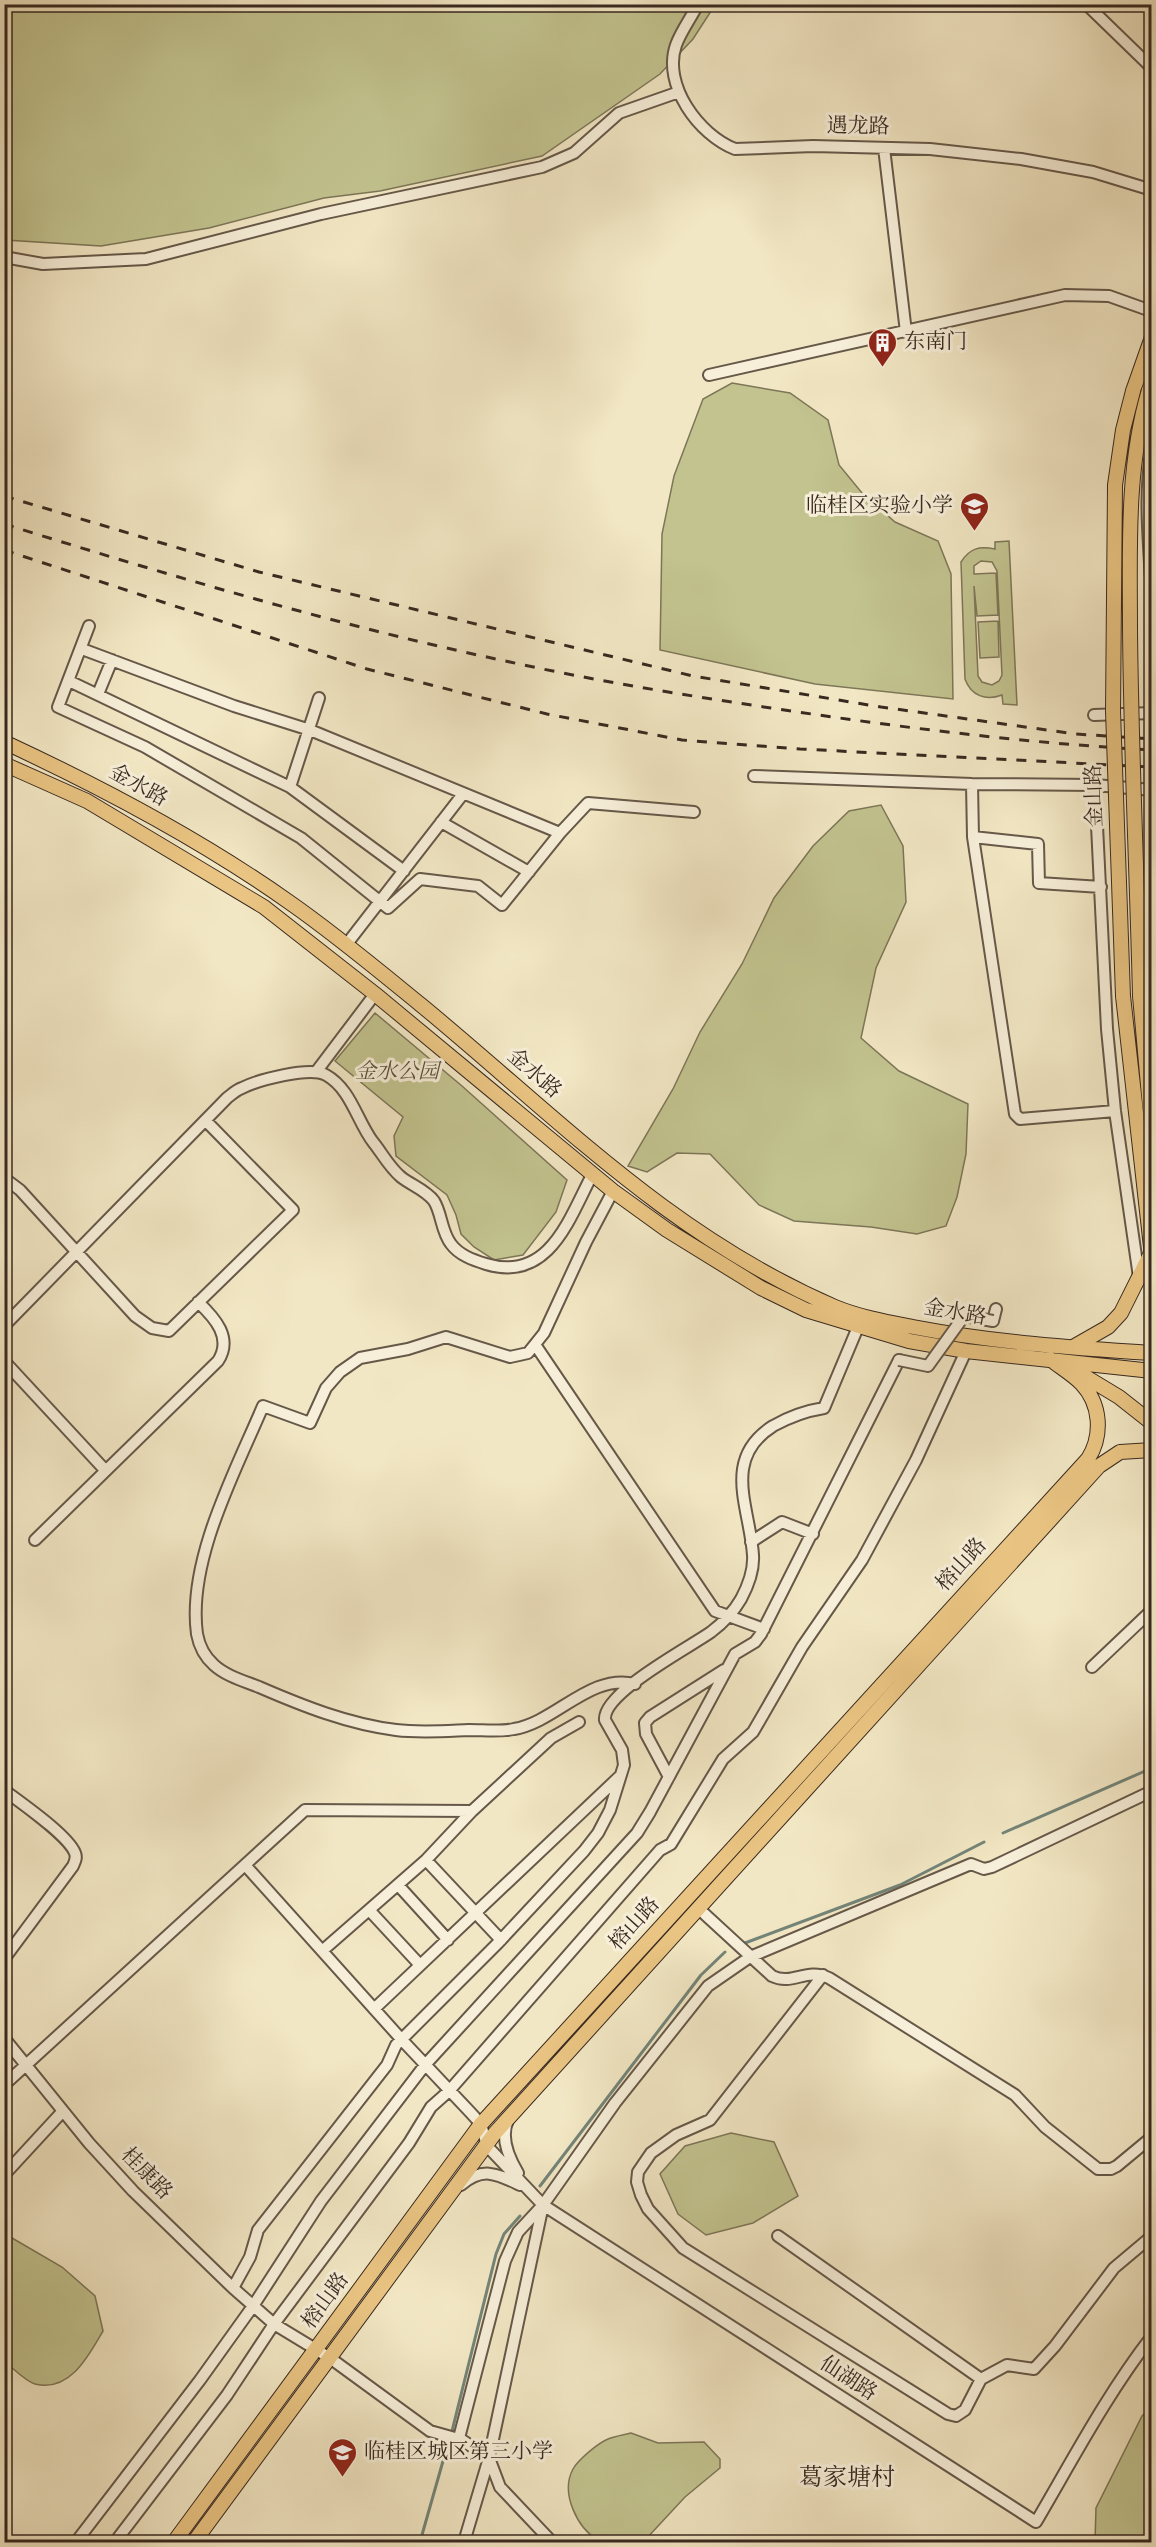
<svg xmlns="http://www.w3.org/2000/svg" width="1156" height="2547" viewBox="0 0 1156 2547" font-family="'IM FELL English','Noto Serif SC',serif">
<style>
.green{fill:#c2c38f;stroke:#7d7658;stroke-width:1.5;fill-rule:evenodd}
.lines{fill:none;stroke-linecap:round;stroke-linejoin:round}
.stream{stroke:#738478;stroke-width:3}
.minor-casing{stroke:#665849;stroke-width:14}
.major-casing{stroke:#382920;stroke-width:16}
.minor{stroke:#f7efd9;stroke-width:10}
.major{stroke:#e9c482;stroke-width:14}
.rail{stroke:#382920;stroke-width:3;stroke-dasharray:10 10;stroke-linecap:butt}
.minor-bridge-casing{stroke:#665849;stroke-width:14;stroke-linecap:butt}
.major-bridge-casing{stroke:#382920;stroke-width:16;stroke-linecap:butt}
.minor-bridge{stroke:#f7efd9;stroke-width:10}
.major-bridge{stroke:#e9c482;stroke-width:14}
.labels{text-anchor:middle;dominant-baseline:central;stroke-width:6;stroke-linejoin:round;paint-order:stroke}
.street-label{font-size:21px;fill:#382920;stroke:#f7efd9}
.poi-label{font-size:21px;fill:#382920;stroke:#f7efd9;text-anchor:start}
.park-label{font-size:21px;font-style:italic;fill:#5a503c;stroke:#f7efd9}
.quarter-label{font-size:24px;fill:#382920;stroke:#f7efd9}
</style>
<rect width="100%" height="100%" fill="#f2e7c4"/>
<filter id="stains"><feTurbulence type="fractalNoise" baseFrequency=".00333" numOctaves="4"/><feColorMatrix values="0 0 0 0 .2 0 0 0 0 .09 0 0 0 0 .02 0 0 0 .5 -.17"/></filter>
<radialGradient id="worn" r=".72"><stop offset=".6" stop-color="#630" stop-opacity="0"/><stop offset="1" stop-color="#630" stop-opacity=".3"/></radialGradient>
<path class="green" d="M4 5H715L693 39 660 74 542 156 380 191 324 198 209 228 101 246 5 240Z
M732 383 790 393 828 420 839 465 862 493 895 522 938 541 951 574 953 699 815 684 660 650 662 534 674 476 703 399Z
M1009 541 1017 705 1003 704 1002 695C986 701 971 696 965 679L961 562C970 548 979 546 995 549V542ZM981 561 992 562 997 571 1002 675 999 681 992 685 982 682 978 676 974 586 977 616 998 615 996 573 974 574V566Z
M998 621 999 657 980 658 978 622Z
M881 805 903 846 906 902 876 968 861 1038 899 1071 968 1104 966 1154 957 1197 946 1226 917 1234 871 1227 794 1221 759 1205 710 1154 677 1153 647 1172 628 1166 673 1089 700 1032 742 964 774 898 813 846 849 811Z
M375 1013 462 1086 567 1180 556 1212 523 1255 494 1260 474 1247 461 1234 456 1215 447 1195 396 1156 394 1136 403 1117 335 1061Z
M731 2133 774 2142 798 2196 753 2223 706 2235 678 2214 660 2174 685 2146Z
M12 2238 62 2267 95 2296 103 2331C89 2355 70 2393 35 2384 25 2381 13 2368 5 2362V2239Z
M1151 2408V2542H1095L1096 2508 1142 2416Z
M631 2433 658 2443 704 2442 720 2459V2468L685 2497 645 2540C636 2543 607 2545 599 2541 577 2528 560 2493 573 2469 578 2460 598 2443 608 2439 615 2436 623 2435 631 2433Z"/>
<g class="lines">
<path class="stream" d="M1003 1833 1152 1768
M745 1943 900 1885 984 1842
M540 2186 701 1975 725 1952
M452 2431 496 2254 504 2234 520 2216
M420 2542 449 2440"/>
<defs>
<path id="minor" d="M698 4C691 18 681 31 676 45 662 85 699 135 735 149L813 146 930 149 1021 159 1093 172 1152 190
M1086 4 1152 68
M884 148 906 332
M4 257 43 264 146 259 321 214 542 167 574 153 619 113 679 92
M709 375 1065 295 1109 296 1151 311
M1152 449C1143 498 1150 549 1152 598
M89 626 58 707 145 747 301 838 388 908 420 879 478 886 502 905 560 833 588 803 694 812
M82 649 234 706 310 730 560 833
M69 681 290 787 404 871
M98 694 112 660
M1094 715 1152 713
M754 776 972 784 1095 785 1152 790
M972 784 973 837 1015 1114 1020 1119 1115 1111
M1095 785 1107 1029 1115 1111 1139 1277
M290 787 319 698
M441 822 529 872
M973 837 1038 844 1039 883 1101 887
M346 945 463 794
M316 1072 375 994
M4 1178 20 1190 135 1316 152 1328 169 1331 293 1210 206 1121
M613 1191 586 1242 544 1333 528 1353 510 1357 446 1337 408 1349 360 1358 340 1372 326 1388 310 1423 263 1406C235 1472 187 1561 197 1634 199 1645 205 1657 214 1665 226 1676 244 1681 259 1687 303 1706 348 1724 396 1730 420 1733 445 1731 469 1730 484 1730 500 1732 514 1729 556 1722 590 1673 635 1684
M993 1321 996 1309
M4 1326 227 1098C231 1095 236 1090 242 1088 258 1080 310 1066 326 1075 351 1089 357 1121 373 1142 382 1153 389 1167 401 1177 411 1185 426 1190 434 1201 442 1214 441 1231 451 1244 459 1255 473 1260 486 1264 549 1283 569 1219 592 1175
M536 1346 715 1611 764 1629
M4 1361 105 1470
M35 1540 218 1361C233 1338 215 1318 198 1302
M751 1542 782 1522 813 1534
M1092 1667 1152 1610
M669 1777 646 1734 645 1723 650 1717 724 1670
M4 1790C21 1803 68 1835 75 1853 77 1858 75 1861 73 1866L4 1959
M426 1860 501 1940
M245 1865 402 2040 470 2112 481 2124 487 2146 543 2205 1036 2522C1073 2459 1107 2394 1152 2336
M398 1885 448 1940
M698 1908 772 1976C793 1986 806 1967 829 1978L1015 2095 1045 2127 1098 2169H1111L1117 2166 1152 2137
M370 1911 420 1965
M322 1951 426 1860 472 1811
M374 2009 619 1777
M4 2038 89 2143 133 2191 233 2288 274 2324 330 2358 430 2431 462 2440 489 2458 500 2487 552 2542
M4 2085 305 1810 472 1811 551 1738 579 1722
M508 2120C500 2137 509 2158 518 2173
M4 2175 63 2111
M461 2185C483 2166 497 2174 520 2185
M778 2236 981 2379 965 2410 956 2416 948 2414 683 2248 648 2209 641 2195 637 2182 638 2172 651 2153 676 2135 710 2120 823 1975
M233 2288 250 2257 258 2230 387 2065 396 2045 498 1943 584 1851 598 1833 610 1810 624 1765 622 1750 605 1720C602 1693 690 1647 711 1632 723 1623 734 1611 741 1599 748 1586 754 1569 753 1555 750 1508 721 1459 773 1426 789 1417 805 1411 824 1408L858 1327
M981 2379 1007 2365 1034 2369 1055 2346 1114 2268 1152 2236
M459 2438 505 2261 518 2232 543 2205 615 2103 708 1986 750 1957 971 1864 984 1869 992 1867 1152 1791
M76 2542 200 2380 253 2306 321 2201 425 2065 637 1833 650 1812 735 1654 755 1642 761 1634 899 1360
M115 2542 227 2395 274 2324 409 2143 431 2107 449 2091 660 1850 671 1844 723 1759 753 1732 802 1647 862 1560 916 1460 966 1351
M464 2542 489 2458 543 2205"/>
<path id="major" d="M1133 391 1152 337
M4 742C103 788 200 839 289 902 335 934 378 970 421 1005 557 1117 670 1236 835 1307 859 1317 887 1322 913 1327 992 1342 1071 1348 1152 1353
M4 764 87 801 264 907 375 994 613 1191 667 1230 761 1288 806 1310 909 1341 966 1351 1152 1371
M1123 996 1152 1256
M1140 996 1152 1130
M1073 1347 1108 1327 1121 1313 1151 1253
M1071 1368 1119 1397 1152 1423
M174 2542 481 2124 1088 1459C1103 1435 1101 1404 1081 1383 1072 1374 1060 1367 1050 1359
M194 2542 495 2133 1099 1466 1120 1452 1152 1450"/>
</defs>
<use href="#minor" class="minor-casing"/>
<use href="#major" class="major-casing"/>
<use href="#minor" class="minor"/>
<use href="#major" class="major"/>
<path class="rail" d="M4 496 259 572 693 676 881 707 1076 734 1152 739
M4 524C171 576 339 626 510 662 596 681 684 695 771 708 897 727 1024 743 1152 750
M4 550 367 669 547 714 682 740 800 749 1152 767"/>
<defs>
<path id="minor-bridge" d="M899 1360 928 1366 964 1316 993 1321"/>
<path id="major-bridge" d="M1123 996 1113 711 1115 485 1123 430 1133 391
M1140 996C1137 873 1131 751 1130 628 1130 548 1126 468 1149 390"/>
</defs>
<use href="#minor-bridge" class="minor-bridge-casing"/>
<use href="#major-bridge" class="major-bridge-casing"/>
<use href="#minor-bridge" class="minor-bridge"/>
<use href="#major-bridge" class="major-bridge"/>
</g>
<defs>
<symbol id="building-pin" viewBox="-11 -11 22 30"><path d="M0 17L-7.5 6A9.5 9.5 0 1 1 7.5 6Z" fill="#8f2418" stroke="#f7efd9"/><path d="M-4-6H4V6H1V3H-1V6H-4ZM-2.5-4.3h1.7v1.8h-1.7ZM.8-4.3h1.7v1.8H.8ZM-2.5-1h1.7V.8h-1.7ZM.8-1h1.7V.8H.8Z" fill="#fff"/></symbol>
<symbol id="school-pin" viewBox="-11 -11 22 30"><path d="M0 17L-7.5 6A9.5 9.5 0 1 1 7.5 6Z" fill="#8f2418" stroke="#f7efd9"/><path d="M0-5L7-2L0 1L-7-2ZM-4 1L0 2.5L4 1V4Q0 6-4 4Z" fill="#fff"/></symbol>
</defs>
<g fill-rule="evenodd">
<use href="#building-pin" x="866" y="326" width="33" height="45"/>
<use href="#school-pin" x="958" y="490" width="33" height="45"/>
<use href="#school-pin" x="326" y="2436" width="33" height="45"/>
</g>
<g class="labels">
<g class="street-label">
<text transform="translate(858 127) rotate(1)">遇龙路</text>
<text transform="translate(138 786) rotate(29)">金水路</text>
<text transform="translate(1095 796) rotate(-92)">金山路</text>
<text transform="translate(534 1074) rotate(41)">金水路</text>
<text transform="translate(955 1313) rotate(10)">金水路</text>
<text transform="translate(962 1565) rotate(-48)">榕山路</text>
<text transform="translate(635 1924) rotate(-48)">榕山路</text>
<text transform="translate(146 2174) rotate(46)">桂康路</text>
<text transform="translate(326 2301) rotate(-54)">榕山路</text>
<text transform="translate(848 2379) rotate(33)">仙湖路</text>
</g>
<g class="poi-label">
<text x="904" y="342">东南门</text>
<text x="953" y="506" text-anchor="end">临桂区实验小学</text>
<text x="364" y="2452">临桂区城区第三小学</text>
</g>
<g class="park-label">
<text x="397" y="1072">金水公园</text>
</g>
<g class="quarter-label">
<text x="847" y="2478">葛家塘村</text>
</g>
</g>
<rect width="1156" height="2547" fill="none" stroke="#f2e7c4" stroke-width="24"/>
<rect x="6" y="6" width="1144" height="2535" fill="none" stroke="#382920" stroke-width="3"/>
<rect x="12" y="12" width="1132" height="2523" fill="none" stroke="#382920" stroke-width="1.5"/>
<rect width="100%" height="100%" filter="url(#stains)"/>
<rect width="100%" height="100%" fill="url(#worn)"/>
</svg>
